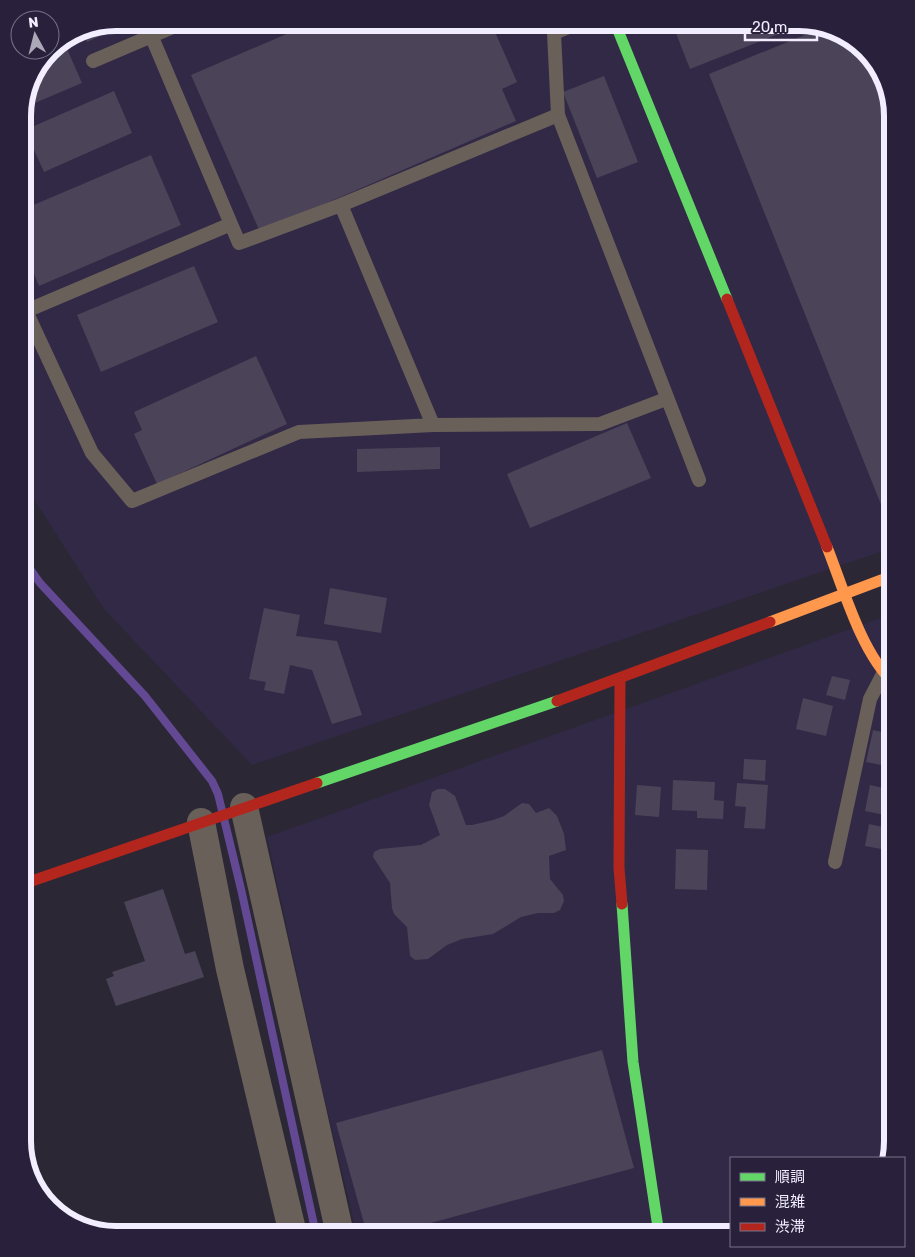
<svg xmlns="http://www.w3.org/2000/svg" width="915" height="1257" viewBox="0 0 915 1257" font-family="Rubik,'Noto Sans JP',sans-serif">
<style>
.built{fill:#322946}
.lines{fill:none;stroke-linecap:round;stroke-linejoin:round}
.stream{stroke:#634994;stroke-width:8}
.building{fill:#4b4358}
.lane{stroke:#6a605a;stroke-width:14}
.street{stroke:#6a605a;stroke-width:28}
.fast{stroke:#63d668;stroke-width:11}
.slow{stroke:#ff974d;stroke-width:11}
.jam{stroke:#b3261e;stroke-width:11}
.rim{fill:none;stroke:#f2edff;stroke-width:6}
</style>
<rect width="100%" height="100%" fill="#2b2735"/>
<path class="built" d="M117 23H804L846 35 880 69 892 117V548L252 765 104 609 25 485 23 474V110L32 75 54 46Z
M892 614V1141L888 1158H731V1234H357L322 1088 267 837Z"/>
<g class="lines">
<path class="stream" d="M23 559 40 583 145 696 212 781 218 794 241 889 316 1234"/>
</g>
<path class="building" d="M117 23 119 27 87 42 83 35Z
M312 23H491L517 82 502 89 516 121 260 232 191 75Z
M672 23H806L690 69Z
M822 28 846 35 880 69 892 116V520L888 522 709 74Z
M64 42 82 83 23 108 32 75 54 46Z
M604 76 638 162 597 178 563 92Z
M114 91 132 133 44 172 25 130Z
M151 155 181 225 39 286 23 247V231L32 227 24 209Z
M194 266 218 322 101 372 77 315Z
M256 356 287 424 157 484 134 434 142 430 134 412Z
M627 423 651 478 530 528 507 474Z
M440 447V469L357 472V449Z
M330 588 387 598 381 633 324 624Z
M264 608 300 615 296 636 337 641 362 715 332 724 312 670 290 665 284 694 264 690 266 682 249 679Z
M832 676 850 680 845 700 826 695Z
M803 698 833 706 826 736 796 729Z
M873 730 892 734V767L866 762Z
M744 759 766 760 765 781 743 779Z
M673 780 715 782 714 800 724 801 723 819 697 818V811L672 810Z
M737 783 768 785 765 829 744 828 746 807 735 806Z
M637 785 661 787 659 817 635 815Z
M870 785 892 790 890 816 865 811Z
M438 789H445L455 796 466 825H472L493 820 504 816 522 803 529 804 536 813 549 808 557 816 564 834 566 850 549 856 550 879 563 895 564 901 560 910 554 913H538L521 917 493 934 462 939 447 945 428 959 415 960 410 956 407 927 394 914 392 908 390 883 373 857 374 852 380 849 421 845 440 835 429 805 432 792Z
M869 824 892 829V851L865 846Z
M676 849 708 850 707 890 675 889Z
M163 889 185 954 195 951 204 977 116 1006 106 979 114 976 112 972 145 961 124 902Z
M602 1050 634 1168 390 1234H367L336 1123Z"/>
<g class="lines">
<path class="lane" d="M578 23 554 33 558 115 699 480
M151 35 239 243 341 205 558 115
M93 61 182 23
M341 205 433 425
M231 224 26 311 92 453 132 501 299 432 433 425 600 424 666 399
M835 862 870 699 883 674"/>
<path class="street" d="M244 807 340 1234
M201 822 230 969 293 1234"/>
<path class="fast" d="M615 23 727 299
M317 783 557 701
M622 904 633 1062 659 1234"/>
<path class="slow" d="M827 547C843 587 861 652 892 681
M770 622 892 576"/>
<path class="jam" d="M727 299 827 547
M620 679 619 868 622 904
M557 701 770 622
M23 884 317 783"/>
</g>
<path d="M0 0H915V1257H0ZM116 31H799A85 85 0 0 1 884 116V1141A85 85 0 0 1 799 1226H116A85 85 0 0 1 31 1141V116A85 85 0 0 1 116 31Z" fill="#29213b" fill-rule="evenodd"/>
<path class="rim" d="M116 31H799A85 85 0 0 1 884 116V1141A85 85 0 0 1 799 1226H116A85 85 0 0 1 31 1141V116A85 85 0 0 1 116 31Z"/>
<rect x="730" y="1157" width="175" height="90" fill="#29213b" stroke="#797389"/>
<rect x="740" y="1173" width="25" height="8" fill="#63d668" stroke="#797389"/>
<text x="775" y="1182" font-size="15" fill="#f2edff">順調</text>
<rect x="740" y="1198" width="25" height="8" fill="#ff974d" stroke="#797389"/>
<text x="775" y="1207" font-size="15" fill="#f2edff">混雑</text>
<rect x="740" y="1223" width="25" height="8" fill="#b3261e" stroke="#797389"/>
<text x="775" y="1232" font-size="15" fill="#f2edff">渋滞</text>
<g transform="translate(35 35) rotate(353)"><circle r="24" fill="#29213b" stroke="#797389"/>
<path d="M0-4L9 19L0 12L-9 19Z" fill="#aca8b8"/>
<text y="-8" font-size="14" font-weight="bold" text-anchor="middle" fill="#f2edff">N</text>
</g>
<path d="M745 32v8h72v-8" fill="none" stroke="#f2edff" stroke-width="2.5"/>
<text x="752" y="32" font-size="15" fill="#f2edff" stroke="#29213b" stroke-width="4" paint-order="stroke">20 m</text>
</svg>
